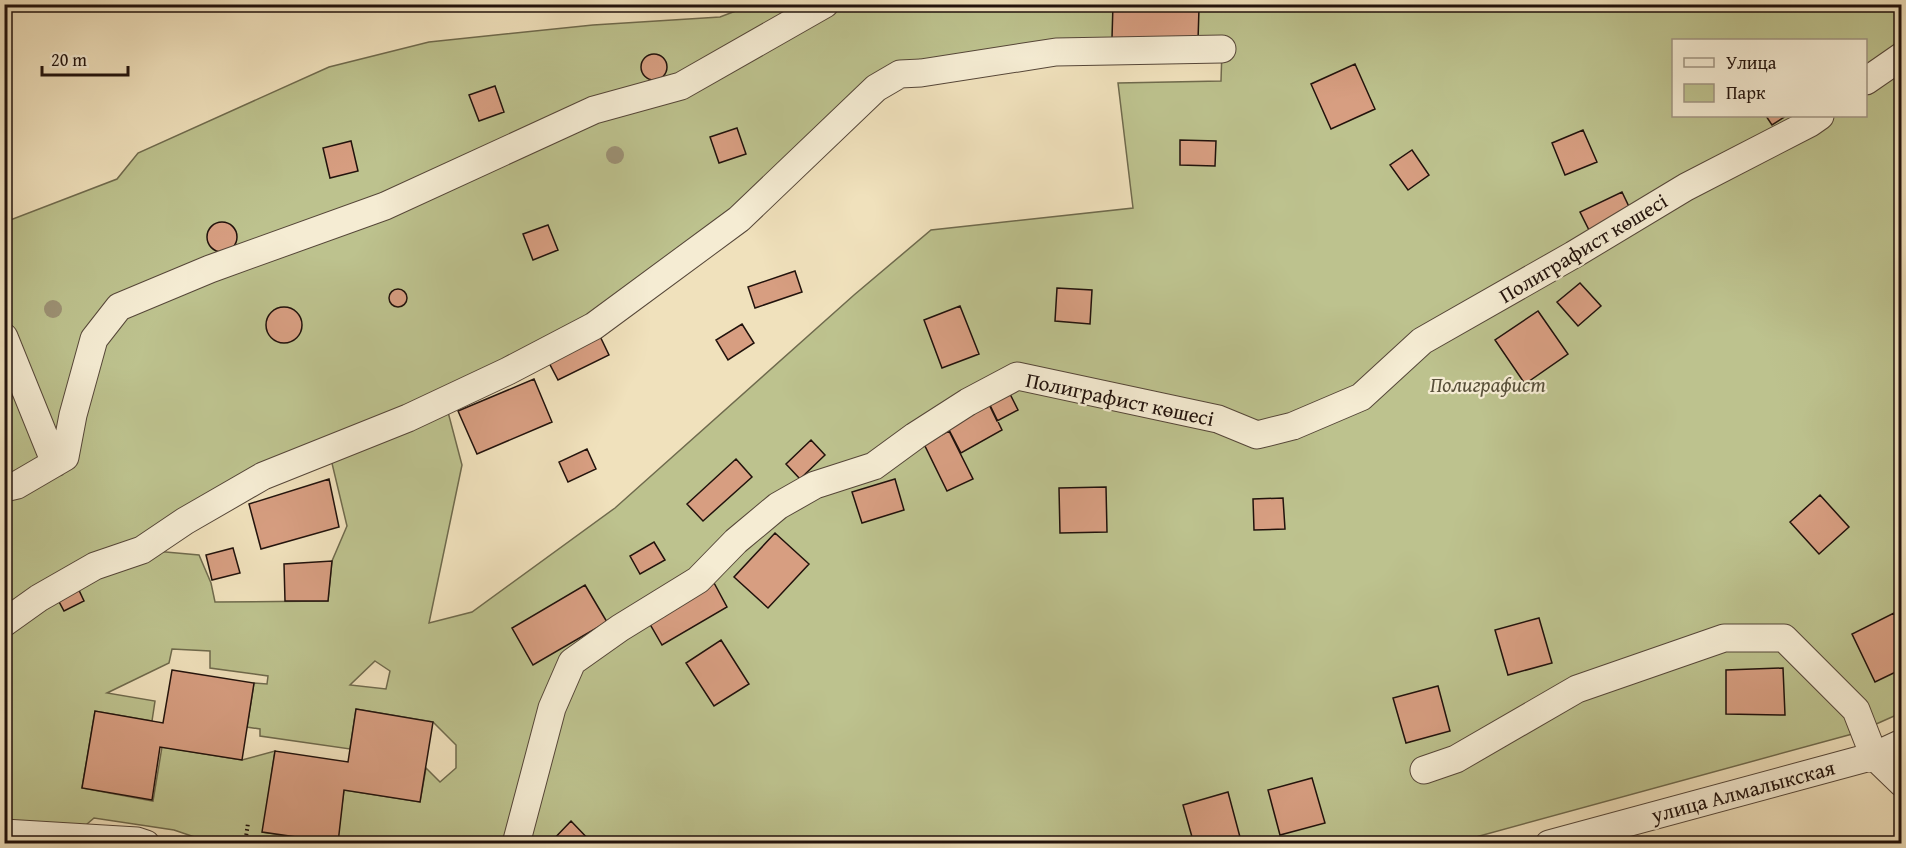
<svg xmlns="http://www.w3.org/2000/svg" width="1906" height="848" viewBox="0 0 1906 848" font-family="'Gentium Book Plus',serif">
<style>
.green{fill:#bdc28e;stroke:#6f6a4d;stroke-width:1.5;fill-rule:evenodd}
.building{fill:#d79e81;stroke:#21120c;stroke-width:1.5}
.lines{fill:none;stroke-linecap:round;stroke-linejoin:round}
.minor-casing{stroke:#554638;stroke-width:29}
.path{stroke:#21120c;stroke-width:4;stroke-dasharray:1.5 3;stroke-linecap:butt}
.minor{stroke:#f5ecd3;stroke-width:27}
.tree{fill:#9c9174}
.labels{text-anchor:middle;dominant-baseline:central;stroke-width:4.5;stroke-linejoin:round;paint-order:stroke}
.street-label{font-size:21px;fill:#21120c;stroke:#f5ecd3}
.park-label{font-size:21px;font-style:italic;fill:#58503a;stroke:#f5ecd3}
</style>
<rect width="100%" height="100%" fill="#f0e1bc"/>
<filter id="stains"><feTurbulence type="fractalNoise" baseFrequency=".00333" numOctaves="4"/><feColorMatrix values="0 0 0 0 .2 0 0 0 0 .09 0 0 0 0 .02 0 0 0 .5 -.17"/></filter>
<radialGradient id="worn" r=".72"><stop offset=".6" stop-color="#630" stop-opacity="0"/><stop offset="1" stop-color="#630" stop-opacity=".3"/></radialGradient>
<path class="green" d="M754 4 1901 5V713L1856 733 1454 843H516L542 746 536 741 507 843H212L174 830 94 818 72 837 43 834 48 824 5 821V498C26 492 38 482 48 463L5 481V399L22 392 5 349V222L117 179 138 153 329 67 429 42 593 25 720 17ZM1674 40H1866V116H1674ZM1222 49 1221 81 1118 83 1133 208 931 230 854 295 615 508 472 612 429 623 462 465 448 412 330 455 347 526 332 561 328 601 215 602 211 583 199 555 143 550 185 521 263 477 408 418 508 371 594 326 739 219 876 89 900 74 921 73 1056 52ZM476 159 482 172 226 271 202 265 328 220ZM172 649 210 651V668L268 676 267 684 254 683 247 727 260 729V736L350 749 356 709 433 722 456 745V768L440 782 426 768 420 802 344 790 337 843 263 832 275 751 242 760 162 747 153 801 82 788 95 711 152 721 155 701 107 693 169 663ZM375 661 390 671 386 689 350 685Z"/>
<path class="building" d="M1113 4H1249V9L1199 8 1198 41 1112 38Z
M641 67a13 13 0 1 1 26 0a13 13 0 1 1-26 0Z
M1355 64 1375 109 1331 129 1311 84Z
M495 86 504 112 479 121 469 95Z
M1766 116H1786L1772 125Z
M737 128 746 154 719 163 710 137Z
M1583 130 1597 162 1565 175 1552 143Z
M1180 140 1216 141 1215 166 1180 165Z
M351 141 358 171 330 178 323 148Z
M1412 150 1429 175 1408 190 1390 165Z
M1622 192 1632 213 1590 232 1580 212Z
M207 237a15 15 0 1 1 30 0a15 15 0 1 1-30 0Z
M548 225 558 250 533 260 523 234Z
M795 271 802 292 755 308 748 287Z
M1580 283 1601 306 1578 326 1557 302Z
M1057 288 1092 290 1090 324 1055 321Z
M389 298a9 9 0 1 1 18 0a9 9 0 1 1-18 0Z
M960 306 979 354 942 368 924 320Z
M266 325a18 18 0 1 1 36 0a18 18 0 1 1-36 0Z
M1538 311 1568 354 1525 384 1495 340Z
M742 324 754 343 728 360 716 340Z
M597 330 609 355 558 380 545 355Z
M4 349 22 392 4 399Z
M534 379 552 422 477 454 458 411Z
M1007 388 1018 410 997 421 986 398Z
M988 401 1002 430 961 453 946 424Z
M949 431 973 479 947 491 924 444Z
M811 440 825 455 800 479 786 464Z
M587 449 596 469 568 482 559 462Z
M736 459 752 477 703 521 687 504Z
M329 479 339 527 261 549 249 504Z
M895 479 904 510 862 523 852 492Z
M1106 487 1107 532 1060 533 1059 488Z
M1820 495 1849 527 1819 554 1790 522Z
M1283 498 1285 529 1254 530 1253 499Z
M775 533 809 564 768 608 734 577Z
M654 542 665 560 640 574 630 556Z
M233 548 240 573 212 580 206 555Z
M332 561 328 601H285L284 564Z
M713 581 727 607 662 645 647 619Z
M585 585 607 622 533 665 512 628Z
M77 586 84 601 64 611 56 596Z
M1894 613 1902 629V669L1875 682 1852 634Z
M1539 618 1552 663 1508 675 1495 630Z
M721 640 749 684 714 706 686 663Z
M1783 668 1785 715 1726 714V670Z
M172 670 254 683 242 760 160 747 152 800 82 788 95 711 163 723Z
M1438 686 1450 731 1406 743 1393 698Z
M356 709 433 722 420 802 344 790 338 843 262 832 275 751 348 762Z
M1312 778 1325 823 1280 835 1268 790Z
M1228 792 1240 837 1218 844H1194L1183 805Z
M571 821 593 844H549Z"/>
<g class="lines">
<defs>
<path id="minor" d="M1866 81 1902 56
M4 337 55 463
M4 488 17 485 65 457 73 415 94 339 119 307 210 269 385 206 594 110 681 86 825 4
M4 623 39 598 95 566 142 550 185 521 263 476 408 418 508 371 594 326 739 219 876 88 900 74 921 73 1056 52 1222 49
M1424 770 1456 759 1577 689 1724 638H1784L1856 710 1874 756 1902 783
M4 833 137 841 146 844
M516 844 552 708 572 662 620 628 698 580 736 541 778 506 815 485 874 466 915 436 968 402 1017 376 1218 419 1257 435 1293 426 1361 397 1422 341 1573 255 1686 187 1810 123 1820 116
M1549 844 1874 756 1902 743"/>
</defs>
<use href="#minor" class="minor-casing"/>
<path class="path" d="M245 844 248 823"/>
<use href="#minor" class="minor"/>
</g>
<g class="tree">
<circle cx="615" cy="155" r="9"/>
<circle cx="53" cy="309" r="9"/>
</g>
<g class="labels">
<g class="street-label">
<text transform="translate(1583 248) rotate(-31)">Полиграфист көшесі</text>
<text transform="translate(1120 399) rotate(12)">Полиграфист көшесі</text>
<text transform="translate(1743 791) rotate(-15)">улица Алмалыкская</text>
</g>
<g class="park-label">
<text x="1488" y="384">Полиграфист</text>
</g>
</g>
<rect width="1906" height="848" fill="none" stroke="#f0e1bc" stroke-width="24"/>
<rect x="6" y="6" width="1894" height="836" fill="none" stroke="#21120c" stroke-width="3"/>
<rect x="12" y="12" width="1882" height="824" fill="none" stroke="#21120c" stroke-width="1.5"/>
<rect x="1672" y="39" width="195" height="78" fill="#f5ecd3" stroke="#a09583" stroke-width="1.5"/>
<rect x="1684" y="58" width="30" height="9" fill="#f5ecd3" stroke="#a09583" stroke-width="1.5"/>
<text x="1726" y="69" font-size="18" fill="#21120c">Улица</text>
<rect x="1684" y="84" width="30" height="18" fill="#bdc28e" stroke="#a09583" stroke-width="1.5"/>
<text x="1726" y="99" font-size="18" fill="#21120c">Парк</text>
<path d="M42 66v9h86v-9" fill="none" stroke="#21120c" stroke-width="3"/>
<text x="51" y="66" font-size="18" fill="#21120c" stroke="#f5ecd3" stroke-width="4.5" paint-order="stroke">20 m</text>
<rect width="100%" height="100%" filter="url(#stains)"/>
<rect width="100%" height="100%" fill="url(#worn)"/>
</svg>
